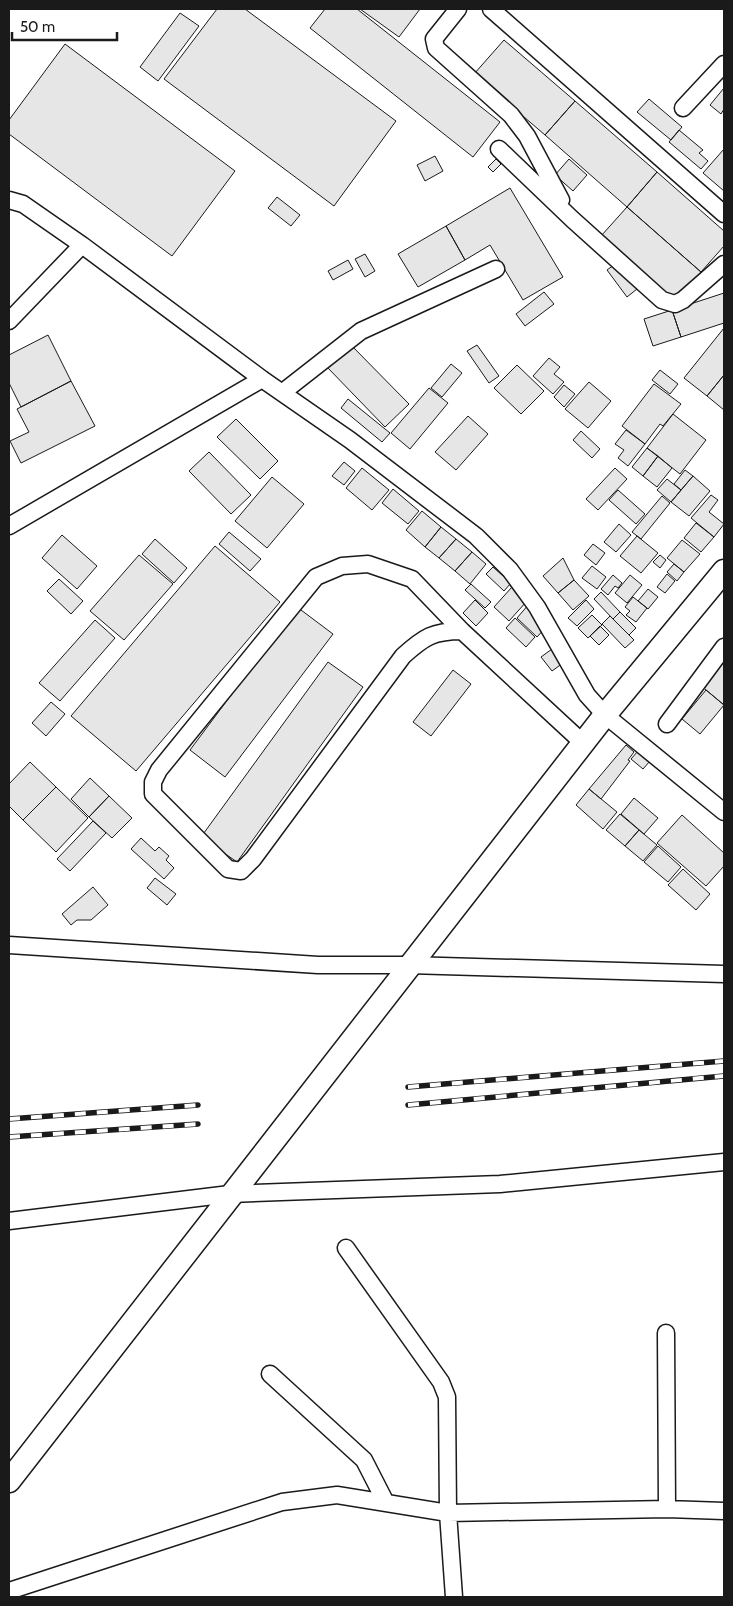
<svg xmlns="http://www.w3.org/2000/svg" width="733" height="1606" viewBox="0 0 733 1606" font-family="Cabin,sans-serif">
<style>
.building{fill:#e6e6e6;stroke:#1a1a1a}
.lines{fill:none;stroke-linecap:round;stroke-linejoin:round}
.minor-casing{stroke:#1a1a1a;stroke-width:19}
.highway-casing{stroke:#1a1a1a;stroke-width:25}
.minor{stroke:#fff;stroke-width:16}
.highway{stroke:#fff;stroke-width:22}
.rail-casing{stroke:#1a1a1a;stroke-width:5.5}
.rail{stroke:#fff;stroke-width:4;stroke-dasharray:11;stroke-linecap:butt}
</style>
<rect width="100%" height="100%" fill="#fff"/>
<path class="building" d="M217 9H245L396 121 334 206 164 79Z
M325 9H357L500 122 473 157 310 28Z
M360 9H420L399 37Z
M180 13 199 26 158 81 140 67Z
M504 40 575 101 545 135 474 74Z
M65 44 235 171 172 256 9 134V120Z
M724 88V109L721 114 710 105Z
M649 99 682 127 671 140 637 112Z
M575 101 657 172 627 207 545 135Z
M679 130 703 150 699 153 708 161 701 169 669 142Z
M724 149V191L703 173Z
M435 156 443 171 425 181 417 165Z
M496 159 501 164 493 172 488 167Z
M569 159 587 175 573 191 555 175Z
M657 172 724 231V246L701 272 627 207Z
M510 188 563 277 523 300 490 245 465 260 446 226Z
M277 197 300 215 291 226 268 208Z
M627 207 701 272 676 301 601 236Z
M446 226 465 260 418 287 398 254Z
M365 254 375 271 365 277 355 259Z
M348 260 353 269 333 280 328 271Z
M618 262 637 289 627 297 607 270Z
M544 292 554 304 525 326 516 314Z
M724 293V323L681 337 672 310Z
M672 310 681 337 653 346 644 319Z
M724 328V375L707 396 684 378Z
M48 335 71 381 21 407 9 383V355Z
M350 344 409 404 385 427 327 367Z
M477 345 499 376 489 383 467 351Z
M549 358 560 367 554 374 564 382 553 394 533 376Z
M451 364 462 373 442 397 431 388Z
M517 365 544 391 521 414 494 388Z
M660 370 678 384 670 394 652 380Z
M724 375V410L707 396Z
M71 381 95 426 21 463 10 441 29 432 17 409Z
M589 382 611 401 588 428 565 409Z
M654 384 681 404 663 426 660 424 645 444 622 426Z
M564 385 575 394 564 407 554 397Z
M429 388 448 403 410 449 391 433Z
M348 399 390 433 382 442 341 408Z
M673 414 706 440 680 474 647 448Z
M468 416 488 434 456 470 435 452Z
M236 419 278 461 260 479 217 437Z
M626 430 645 444 628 466 618 458 624 450 615 444Z
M581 431 600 449 592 458 573 440Z
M647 448 658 456 643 476 632 467Z
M209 452 251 495 231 514 189 471Z
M658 456 672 468 657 487 643 476Z
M344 462 355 471 344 485 332 476Z
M362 468 389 490 372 510 346 488Z
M615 468 627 479 598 510 586 499Z
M685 470 693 476 681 490 674 484Z
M693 476 710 491 689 516 671 502Z
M272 477 304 504 267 548 235 521Z
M667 479 681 490 671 502 657 490Z
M393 489 419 511 408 524 382 503Z
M618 490 645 514 636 524 609 500Z
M711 495 718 500 709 512 724 524 714 537 691 518Z
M662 496 670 503 641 539 632 532Z
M422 511 441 527 425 547 406 530Z
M696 523 714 537 701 552 684 538Z
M619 524 631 535 616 552 604 542Z
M441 527 456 539 439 558 425 547Z
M229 532 261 559 250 571 219 544Z
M62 535 97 566 77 589 42 558Z
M637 536 658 553 641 573 620 556Z
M155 539 187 568 174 583 142 554Z
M456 539 472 552 455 571 439 558Z
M682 540 700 554 684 572 667 558Z
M593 544 605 553 596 565 584 555Z
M215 546 280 602 136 771 71 716Z
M472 552 486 564 470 584 455 571Z
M139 555 173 584 124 640 90 611Z
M660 555 666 560 660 568 653 562Z
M563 558 574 580 558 593 543 576Z
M674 564 684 572 677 581 667 572Z
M592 566 606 577 597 589 582 578Z
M493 567 511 583 504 591 486 574Z
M667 574 675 581 665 593 657 587Z
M613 575 622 583 618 588 615 586 608 595 601 589Z
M630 575 642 585 627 603 615 593Z
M59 579 83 601 71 614 47 591Z
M574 580 589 596 573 610 558 593Z
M471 584 491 602 485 608 465 590Z
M512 587 527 601 509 621 494 607Z
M648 589 658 597 648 609 638 601Z
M601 592 620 612 613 619 594 599Z
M633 597 647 608 636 622 626 615 630 611 625 607Z
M475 600 488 613 476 626 463 613Z
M586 600 594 609 577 626 568 618Z
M529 604 546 627 537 637 517 618Z
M297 607 333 634 225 777 190 750Z
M620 612 636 628 629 635 613 619Z
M592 615 602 625 588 638 578 628Z
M610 616 634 640 625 648 602 624Z
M515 618 535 637 526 647 506 628Z
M95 620 115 638 60 701 39 683Z
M600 626 609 635 599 645 590 636Z
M552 649 563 663 552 671 541 657Z
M724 655V705L699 684Z
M328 662 363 687 237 862 201 837Z
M453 670 471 684 431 736 413 722Z
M706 690 724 705 700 734 682 719Z
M51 702 65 714 46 736 32 723Z
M626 745 634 752 628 760 630 761 601 799 589 789Z
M638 751 650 761 643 769 631 759Z
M30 762 56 787 23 820 9 806V784Z
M90 778 109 796 89 817 71 799Z
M56 787 88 818 56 852 23 820Z
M589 789 617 812 603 829 576 805Z
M109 796 132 818 112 838 89 817Z
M634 798 658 818 644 834 621 814Z
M620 814 639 830 625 846 606 830Z
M682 815 724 853V866L706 886 657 843Z
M93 821 106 833 70 871 57 859Z
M639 830 657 845 643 861 625 846Z
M141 838 155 851 159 847 169 856 166 860 174 868 164 879 131 849Z
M658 846 681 867 668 882 644 862Z
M683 869 710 894 696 910 668 885Z
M155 878 176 894 167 905 147 888Z
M93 887 108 905 91 920H77L71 925 62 914Z"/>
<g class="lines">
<defs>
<path id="minor" d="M458 9 434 39 436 48 511 115 527 136 561 200
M491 9 724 214
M683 108 724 64
M499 149 572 219 662 300 675 304 683 300 724 264
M9 200 23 204 82 245 262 379 350 440 476 536 510 570 537 607 587 695 605 715 724 812
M9 321 82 245
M283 392 361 331 496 269
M9 526 262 379
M462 631C433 631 424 637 403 656L253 859 241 871 228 869 153 794V782L159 770 316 577 342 566 368 564 412 579 462 631 583 743
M667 724 724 647
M9 945 318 965H408L724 974
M9 1221 230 1194 500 1184 724 1162
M346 1248 441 1382 447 1397 448 1513 454 1597
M666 1333 667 1509
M270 1374 364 1460 386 1503
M9 1591 282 1502 337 1495 448 1513 667 1509 724 1511"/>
<path id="highway" d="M9 1481 605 715 724 571"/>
</defs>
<use href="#minor" class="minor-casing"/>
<use href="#highway" class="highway-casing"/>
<use href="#minor" class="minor"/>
<use href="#highway" class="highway"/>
<defs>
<path id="rail" d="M408 1087 724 1061
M408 1105 724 1076
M9 1119 198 1105
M9 1137 198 1124"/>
</defs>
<use href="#rail" class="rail-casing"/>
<use href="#rail" class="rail"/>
</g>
<rect width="733" height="1606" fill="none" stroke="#1a1a1a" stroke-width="20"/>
<path d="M12 32v8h105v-8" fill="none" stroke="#1a1a1a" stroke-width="2.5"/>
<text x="20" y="32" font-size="15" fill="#1a1a1a" stroke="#ffffff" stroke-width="4" paint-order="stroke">50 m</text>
</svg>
